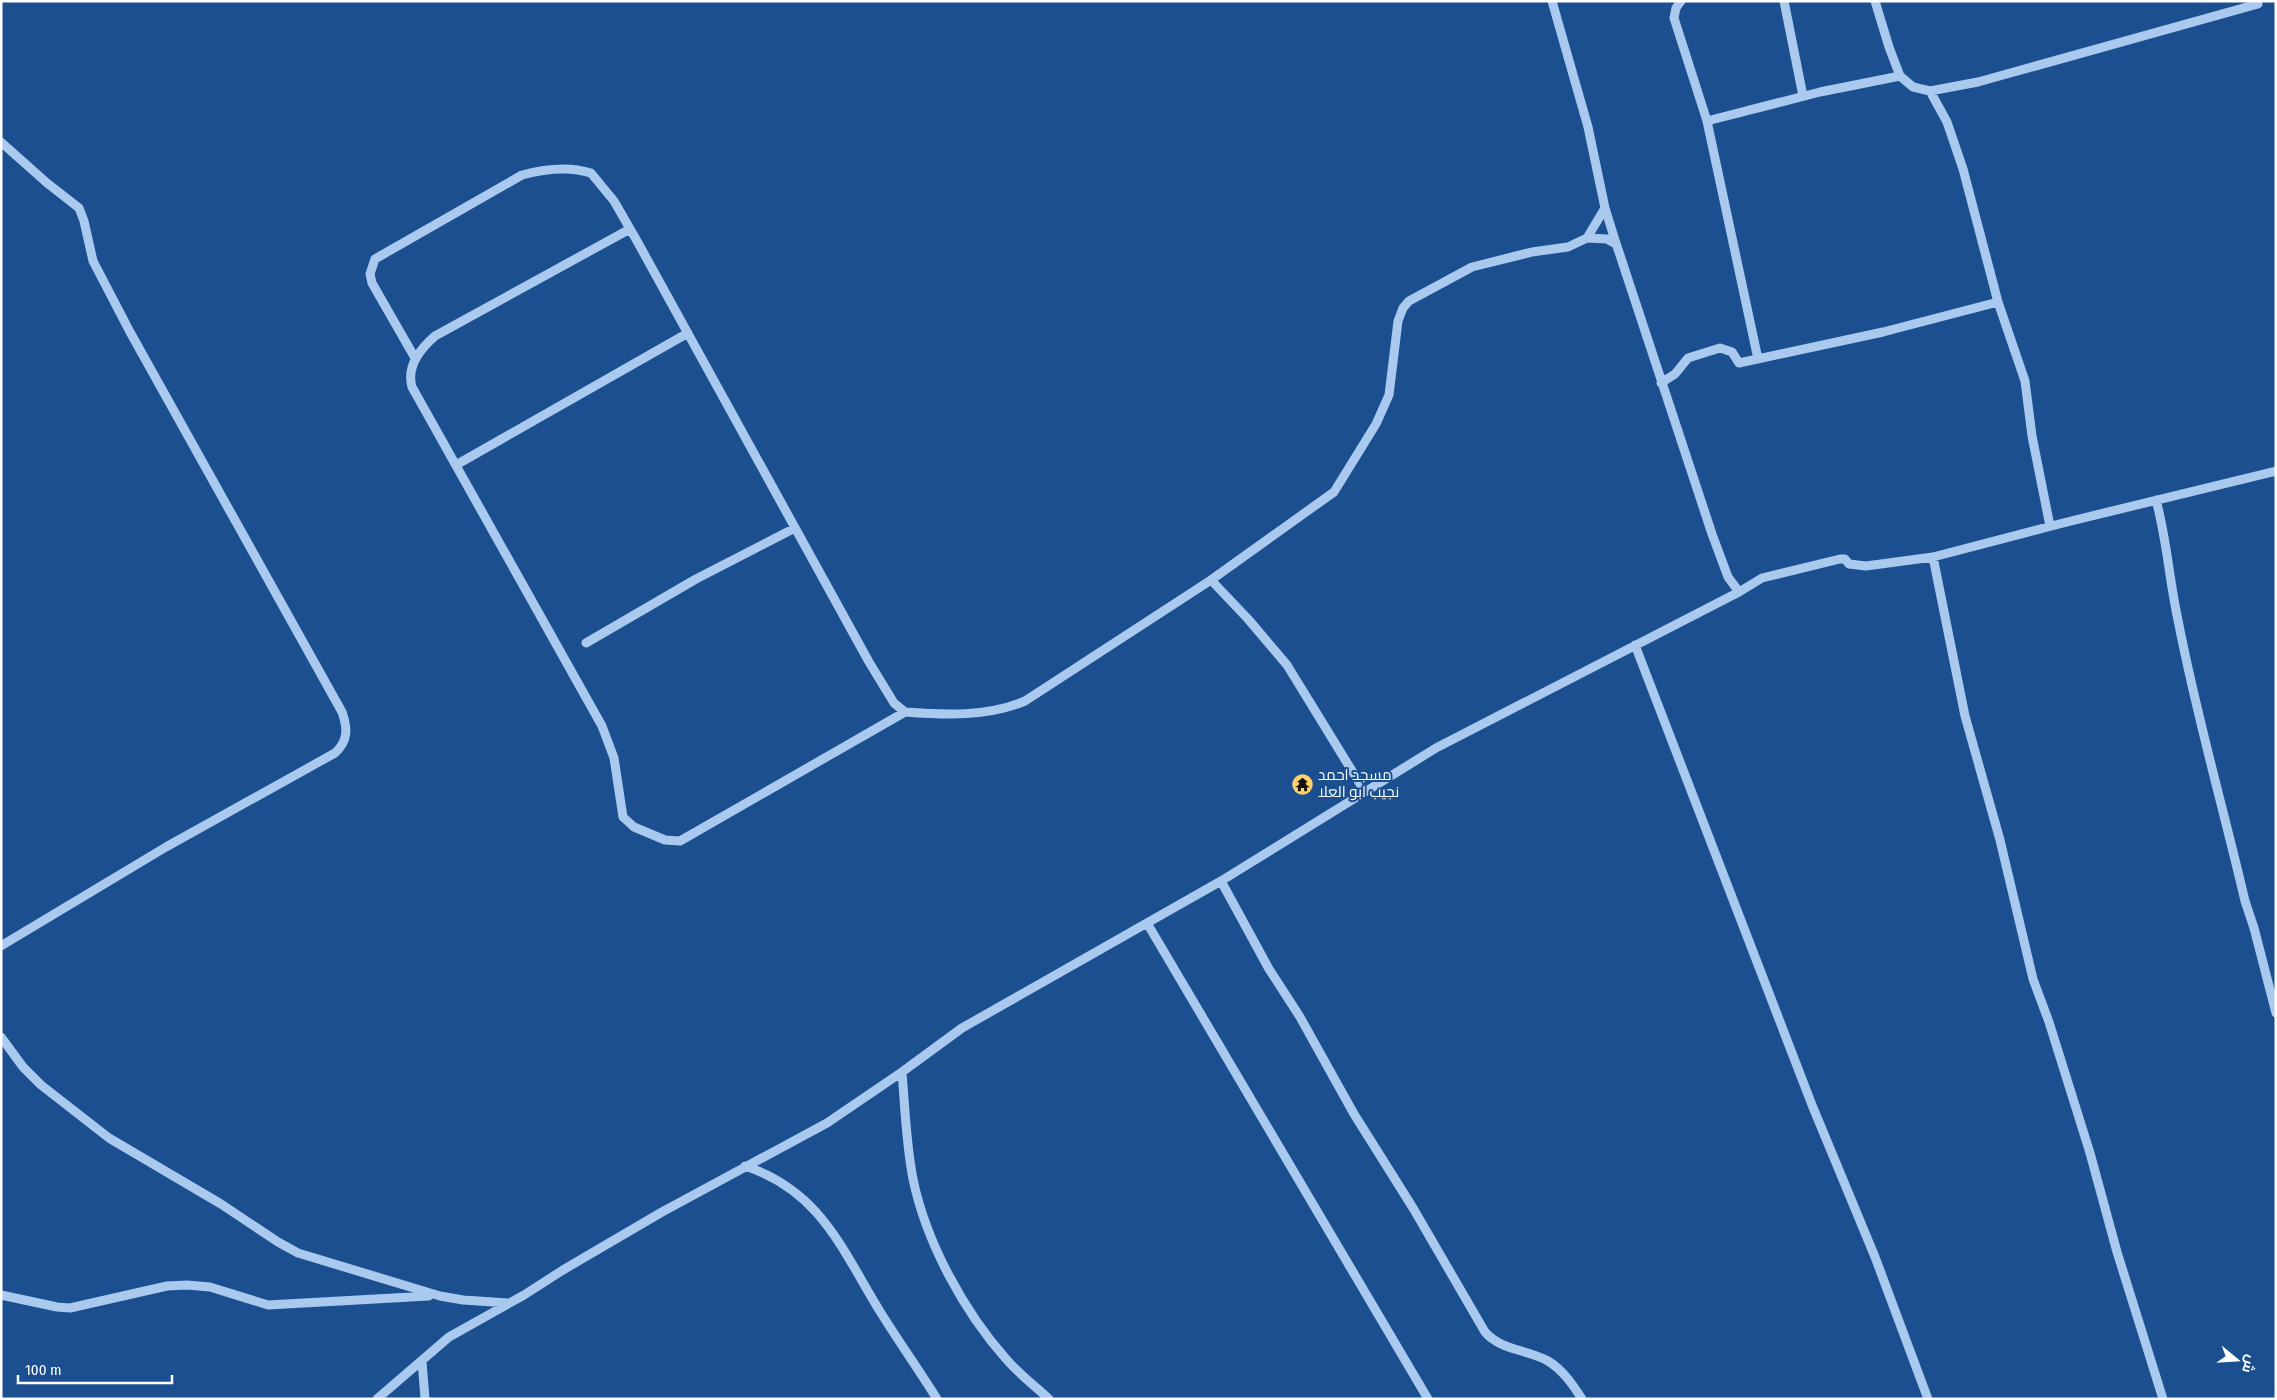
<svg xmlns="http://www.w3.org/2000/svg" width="2277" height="1400" viewBox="0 0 2277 1400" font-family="'Fira Sans Condensed',Cairo,sans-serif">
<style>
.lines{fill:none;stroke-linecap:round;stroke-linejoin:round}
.minor{stroke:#a9c9ee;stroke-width:9}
.labels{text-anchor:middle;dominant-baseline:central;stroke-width:4;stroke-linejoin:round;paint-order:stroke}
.poi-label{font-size:15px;fill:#fff;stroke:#1b4f8f;text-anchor:start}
</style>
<rect width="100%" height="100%" fill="#1b4f8f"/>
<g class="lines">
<path class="minor" d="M1552 1 1588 127 1605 208 1614 237 1712 534 1728 577 1739 592
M1681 1 1676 8 1674 18 1707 121 1758 359
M1784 1 1803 96
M1875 1 1889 47 1900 76 1913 87 1930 91 1978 82 2258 4
M1930 91 1947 122 1963 169 1998 302 2025 381 2032 436 2050 526
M1707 121 1820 92 1900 76
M1 142 47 183 79 208 84 221 93 261 130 332 342 712C348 729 348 741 335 753L166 847 1 946
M630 229 435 336C420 349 406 366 412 387L602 726 614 758 623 817 634 827 665 840 680 841 905 712
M1587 238 1607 239 1616 244
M415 358 372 283 370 274 375 259 522 175C544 169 569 166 591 173L614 201 637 241 869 662 894 703 905 712C945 715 987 717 1025 701L1211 580 1334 492 1376 424 1389 395 1398 321 1403 308 1409 301 1472 267 1532 252 1568 247 1587 238 1605 208
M1661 383 1675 374 1688 358 1720 348 1732 352 1739 363 1883 332 1998 302
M456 465 688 333
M2156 500C2167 540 2169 579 2178 620 2196 714 2223 807 2245 901L2254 928 2276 1013
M1933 557 1965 716 2000 840 2033 979 2049 1022 2090 1153 2117 1252 2163 1399
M1211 580 1248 619 1287 665 1365 792
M586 643 696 579 795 528
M1635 645 1812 1105 1875 1257 1928 1399
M1221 881 1269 969 1300 1017 1354 1114 1413 1208 1485 1332C1500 1350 1529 1350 1548 1361 1563 1370 1573 1385 1582 1399
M1147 923 1428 1399
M1 1037 23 1067 41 1085 109 1138 221 1204 278 1242 298 1253 440 1296 463 1300 508 1303
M902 1072C905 1108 906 1143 913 1179 926 1242 964 1312 1007 1360 1019 1374 1035 1386 1049 1399
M745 1166C821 1191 842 1250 881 1313 899 1342 919 1370 937 1399
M1 1295 57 1307 70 1308 167 1286 187 1285 210 1287 268 1305 429 1296
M422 1361 425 1399
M377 1399 449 1337 524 1295 563 1270 662 1212 827 1123 902 1072 962 1028 1221 881 1436 748 1739 592 1762 578 1840 559H1845L1849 564 1866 566 1933 557 2063 523 2276 471"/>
</g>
<defs>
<symbol id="temple-disc" viewBox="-11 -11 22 22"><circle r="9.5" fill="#ffd166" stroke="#1b4f8f"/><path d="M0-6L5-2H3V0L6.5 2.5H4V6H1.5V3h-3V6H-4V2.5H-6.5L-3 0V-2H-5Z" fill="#111"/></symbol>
</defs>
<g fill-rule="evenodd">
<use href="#temple-disc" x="1290" y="772" width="25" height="25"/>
</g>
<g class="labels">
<g class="poi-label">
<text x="1318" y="775">مسجد احمد<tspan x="1318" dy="17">نجيب ابو العلا</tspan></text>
</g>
</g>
<rect width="2277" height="1400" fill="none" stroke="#ffffff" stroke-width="5"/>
<g transform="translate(2237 1360) rotate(108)" stroke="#1b4f8f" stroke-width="4" paint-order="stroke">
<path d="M0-4L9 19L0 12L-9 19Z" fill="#ffffff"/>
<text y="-8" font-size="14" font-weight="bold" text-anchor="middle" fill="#ffffff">ش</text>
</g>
<path d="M18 1375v8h154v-8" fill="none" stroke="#ffffff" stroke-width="2.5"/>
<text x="25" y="1375" font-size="15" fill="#ffffff" stroke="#1b4f8f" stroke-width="4" paint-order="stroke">100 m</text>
</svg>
